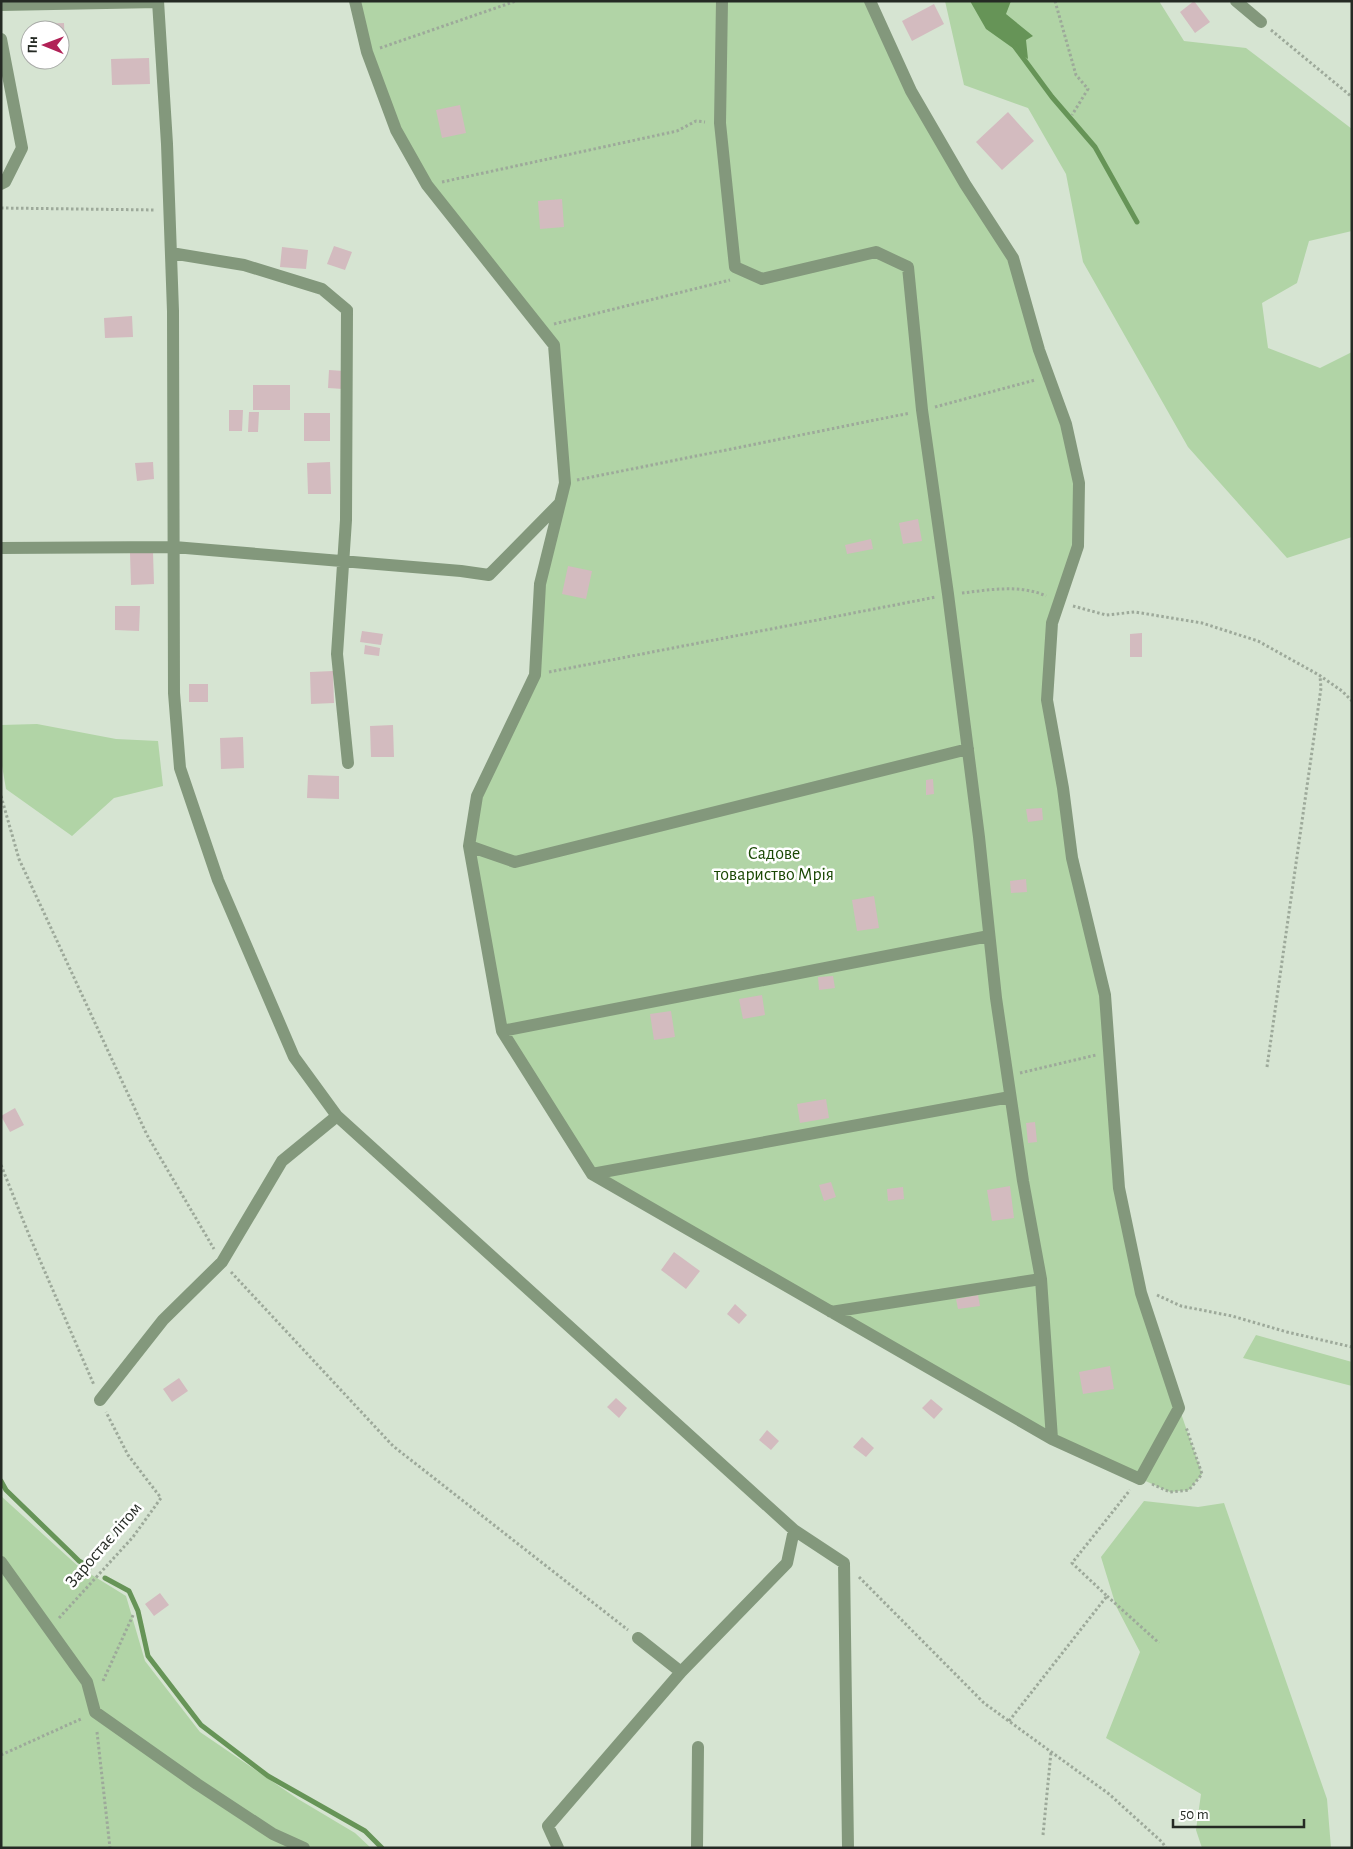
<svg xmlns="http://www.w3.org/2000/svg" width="1353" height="1849" viewBox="0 0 1353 1849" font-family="'Alegreya Sans',sans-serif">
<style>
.green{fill:#b1d4a6}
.water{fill:#669457}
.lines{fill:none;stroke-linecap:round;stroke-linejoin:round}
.stream{stroke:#669457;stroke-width:5}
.building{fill:#d3bbbf}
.path{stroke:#9da99a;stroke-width:3;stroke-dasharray:2.5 2.5;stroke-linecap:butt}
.street{stroke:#83987c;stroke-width:12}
.labels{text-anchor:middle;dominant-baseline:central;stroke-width:5;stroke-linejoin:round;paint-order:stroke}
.park-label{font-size:18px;fill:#1a4804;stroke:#fff}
.street-label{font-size:18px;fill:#252a24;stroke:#fff}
</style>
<rect width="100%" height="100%" fill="#d6e4d2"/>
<path class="green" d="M355 1H870L911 91 1013 258 1079 483 1078 546 1052 623 1047 700 1105 995 1119 1188 1158 1347 1202 1474 1189 1490 1170 1492 1052 1439 592 1174 502 1031 469 846 477 796 535 675 540 584 565 483 554 345 427 185 367 52Z
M945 1H1159L1184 41 1246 48 1352 129V231L1309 241 1297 283 1262 303 1268 348 1320 368 1352 352V537L1287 558 1188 447 1083 262 1066 174 1028 108 964 85Z
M37 724 116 739 158 741 163 786 114 798 72 836 6 789 1 760V725Z
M1256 1335 1352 1362V1386L1243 1358Z
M1 1496 79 1567 126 1596 145 1661 200 1732 298 1799 355 1833 371 1848H1Z
M1144 1501 1198 1507 1224 1503 1327 1799 1331 1848H1202L1196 1830 1201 1794 1106 1738 1140 1652 1116 1606 1101 1557Z"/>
<path class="water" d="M970 1H1011L1006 14 1033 36 1026 40 1028 59 986 29Z"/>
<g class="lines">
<path class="stream" d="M1015 47 1052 97 1095 147 1137 222
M1 1481 6 1490 72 1554 79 1561 90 1567
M105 1578 129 1591 138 1611 148 1656 201 1725 268 1776 365 1831 382 1848"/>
</g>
<path class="building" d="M1194 1 1210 22 1195 33 1180 12Z
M934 4 944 24 912 41 902 21Z
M64 23 65 50H60V30H38V24Z
M149 58 150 84 112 85 111 59Z
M460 105 466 133 442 138 436 110Z
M1008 112 1034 141 1002 170 976 142Z
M562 199 564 227 540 229 538 201Z
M334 246 352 252 345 270 327 264Z
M282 247 308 250 306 269 280 267Z
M132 316 133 337 105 338 104 318Z
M329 370 344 371 343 389 328 388Z
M253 385H290V410H253Z
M229 410H243L242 431H229Z
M249 412H259L258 432H248Z
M304 413H330V441H304Z
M153 462 154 479 137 481 135 463Z
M330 462 331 494H308L307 463Z
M918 519 922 541 903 544 899 523Z
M871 539 873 549 847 554 845 545Z
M153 552 154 584 131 585 130 553Z
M568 566 592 571 586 599 562 594Z
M115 606H140L139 631 115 630Z
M362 631 383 634 381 645 360 642Z
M1142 633V657H1130V634Z
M365 645 380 648 379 656 364 654Z
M333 671 334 703 311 704 310 672Z
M189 684H208V702H189Z
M393 725 394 757H371L370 726Z
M243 737 244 768 221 769 220 738Z
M308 775 339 776V799L307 798Z
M933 779 934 794 926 795V780Z
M1042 808 1043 820 1028 822 1026 809Z
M1026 879 1027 892 1011 893 1010 881Z
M874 896 879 928 857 931 852 900Z
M833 976 835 988 819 990 818 977Z
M762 995 765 1015 743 1019 739 999Z
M671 1011 675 1037 654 1040 650 1014Z
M826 1099 829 1118 800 1123 797 1104Z
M15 1108 24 1125 10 1132 1 1116Z
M1035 1122 1037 1142 1028 1143 1026 1123Z
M831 1182 836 1197 824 1201 819 1185Z
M1010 1186 1014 1218 992 1221 987 1190Z
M903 1187 904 1199 888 1201 887 1189Z
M674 1252 700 1271 686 1289 661 1270Z
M978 1295 980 1306 958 1309 956 1299Z
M735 1304 747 1315 739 1324 727 1314Z
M1110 1366 1114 1389 1083 1394 1079 1372Z
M179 1378 188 1391 172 1402 163 1389Z
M616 1398 627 1408 619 1418 607 1407Z
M931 1399 943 1409 934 1419 922 1408Z
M767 1430 779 1441 771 1450 759 1440Z
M862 1437 874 1448 866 1457 853 1447Z
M160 1593 169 1605 154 1616 145 1604Z"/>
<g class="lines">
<path class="path" d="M1055 1 1076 75 1088 89 1072 115
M1271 30 1352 97
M380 48 516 1
M442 182 677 131 696 121 705 122
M1 208 156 210
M554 324 730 280
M935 407 1035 380
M577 480 910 413
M962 593C989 590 1020 584 1046 596
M1073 606 1106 615 1135 612 1202 623 1258 641 1319 675 1342 691 1352 701
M549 672 936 597
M1 796 19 859 147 1135 214 1249
M1267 1067 1321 688 1320 676
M1020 1073 1096 1055
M1 1165 29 1235 94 1385
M231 1272 393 1446 628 1630
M1157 1295 1181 1306 1232 1316 1287 1332 1352 1347
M1152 1484 1170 1492 1189 1490 1202 1474 1186 1427
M859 1577 984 1703 1109 1794 1162 1842 1166 1848
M1107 1596 1159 1643
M59 1618 133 1537 161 1498 128 1455 106 1412
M103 1681 134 1613
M1009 1721 1107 1596 1072 1563 1130 1490
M97 1732 110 1848
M1 1755 83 1718
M1043 1835 1051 1752"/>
<path class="street" d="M158 1 167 144 173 311 174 693 180 768 218 880 294 1057 337 1116 794 1530 844 1563 848 1848
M355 1 367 52 396 130 427 185 554 345 565 483 540 584 535 675 477 796 469 846 502 1031 592 1174 1052 1439 1140 1479 1179 1408 1141 1293 1119 1188 1105 995 1072 858 1063 788 1047 700 1052 623 1078 546 1079 483 1066 424 1039 350 1013 258 965 184 911 91 870 1
M722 1 720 123 735 267 762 279 876 252 908 267 922 410 948 594 979 837 996 998 1023 1181 1041 1279 1052 1439
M1236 1 1261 22
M1 5 158 2
M1 39 22 148 5 182 1 184
M171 253 244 265 322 289 347 310 346 520 337 654 348 763
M1 548 174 547 461 571 489 575 560 503
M469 846 515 862 968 749
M502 1031 989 936
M592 1174 1010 1097
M831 1312 1041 1279
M100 1400 163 1320 222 1262 282 1161 337 1116
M1 1562 87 1682 95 1712 197 1784 273 1834 304 1848
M638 1638 681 1672
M558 1848 548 1826 681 1672 787 1563 794 1530
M697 1848 698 1747"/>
</g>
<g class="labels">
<g class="park-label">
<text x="774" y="854">Садове<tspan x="774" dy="21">товариство Мрія</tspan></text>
</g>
<g class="street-label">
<text transform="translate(104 1545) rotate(-49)">Заростає літом</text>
</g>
</g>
<rect width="1353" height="1849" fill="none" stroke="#252a24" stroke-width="5"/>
<g transform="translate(45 45) rotate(271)"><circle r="24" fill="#ffffff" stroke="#a8aaa7"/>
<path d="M0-4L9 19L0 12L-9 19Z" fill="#b12156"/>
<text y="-8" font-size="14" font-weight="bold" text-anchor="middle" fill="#252a24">Пн</text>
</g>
<path d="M1173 1819v8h131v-8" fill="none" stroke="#252a24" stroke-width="2.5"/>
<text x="1180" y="1819" font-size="15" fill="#252a24" stroke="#ffffff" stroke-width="4" paint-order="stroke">50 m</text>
</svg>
